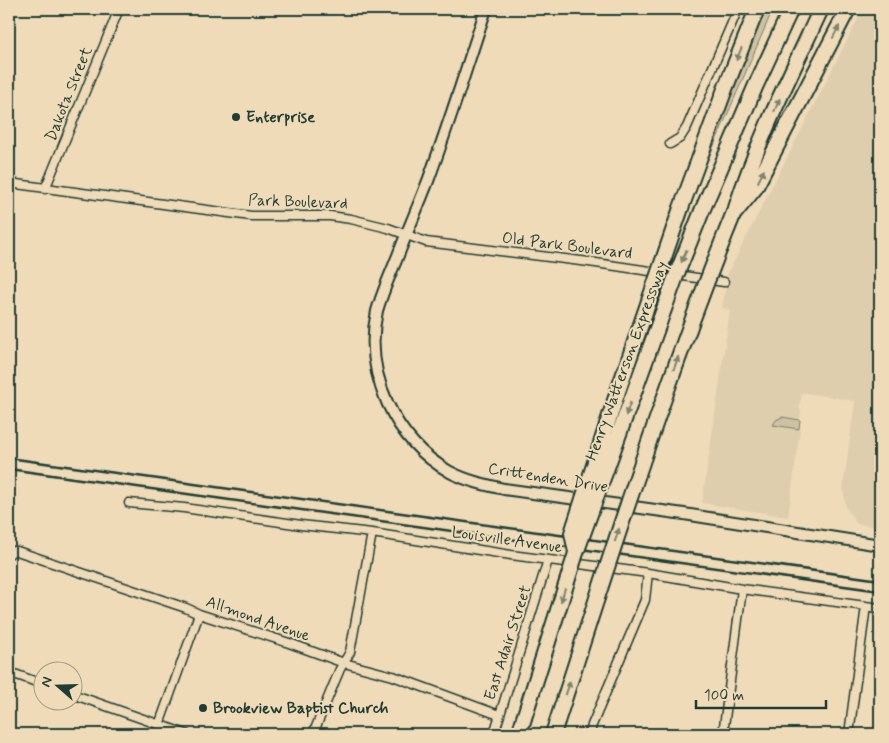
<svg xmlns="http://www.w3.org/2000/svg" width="889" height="743" viewBox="0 0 889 743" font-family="Mynerve,sans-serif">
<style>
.built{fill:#dfceae}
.green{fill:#cec2a3;stroke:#76806c}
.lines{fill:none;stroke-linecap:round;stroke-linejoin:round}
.street-casing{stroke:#1f3d34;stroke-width:11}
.secondary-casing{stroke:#1f3d34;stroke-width:14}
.highway-casing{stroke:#1f3d34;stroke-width:18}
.street{stroke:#f0dbb9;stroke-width:8}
.secondary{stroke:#f0dbb9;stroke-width:10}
.highway{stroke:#f0dbb9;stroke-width:14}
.rail{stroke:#1f3d34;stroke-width:2.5}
.highway-bridge-casing{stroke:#1f3d34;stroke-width:18;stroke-linecap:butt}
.highway-bridge{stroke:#f0dbb9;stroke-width:14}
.oneway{fill:#7d8470}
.poi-dot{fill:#1f3d34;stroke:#f0dbb9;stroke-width:2}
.labels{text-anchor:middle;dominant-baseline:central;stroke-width:4;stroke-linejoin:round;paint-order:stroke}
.street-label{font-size:16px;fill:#1f3d34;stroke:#f0dbb9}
.poi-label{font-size:16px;font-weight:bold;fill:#1f3d34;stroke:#f0dbb9;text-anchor:start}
</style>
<rect width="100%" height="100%" fill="#f0dbb9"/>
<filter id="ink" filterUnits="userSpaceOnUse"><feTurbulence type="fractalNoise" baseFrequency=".02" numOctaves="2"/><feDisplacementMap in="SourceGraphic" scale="10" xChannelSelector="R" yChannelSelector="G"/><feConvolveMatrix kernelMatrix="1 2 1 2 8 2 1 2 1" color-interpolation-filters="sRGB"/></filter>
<g filter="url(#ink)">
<path class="built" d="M863 9H880V530L879 527 857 524 846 508 843 488 855 401 806 393H802L799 408 801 409 799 429 800 431 788 517 702 503 730 310 722 308 728 273Z"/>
<path class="green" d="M763 9H773L687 208 707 149Z
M782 417 800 420 799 429 773 425 776 420Z"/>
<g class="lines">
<defs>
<path id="street" d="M670 144 680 138 687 127 738 9
M9 183 251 216H330L351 219 388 228 426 242 589 262 724 282
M45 189 119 9
M129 503 184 508 301 525 372 533 511 555 648 573 742 589 880 608
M9 554 13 551H17L186 608 199 614 289 643 344 663 393 676 499 715
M9 672 42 684
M72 694 186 734
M159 725 199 614
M313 734 340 669 350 652 372 533
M494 734 548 560
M590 734 592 725 645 600 648 573
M723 734 742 589
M849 734 866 606"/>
<path id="secondary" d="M486 9C467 66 449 124 428 181 418 207 407 232 397 258 390 275 382 293 377 311 363 374 395 441 450 472 467 481 486 485 504 489L684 514 880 545"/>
<path id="highway" d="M681 208 725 89 757 9
M736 208C758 139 791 74 821 9
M702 211 756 85 791 9
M733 215 755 188 848 9
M519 734 524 718
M553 734 597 598"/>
</defs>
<use href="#street" class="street-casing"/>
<use href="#secondary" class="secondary-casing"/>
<use href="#highway" class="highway-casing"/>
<use href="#street" class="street"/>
<use href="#secondary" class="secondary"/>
<use href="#highway" class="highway"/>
<path class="rail" d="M9 458 880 580
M9 469 880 591"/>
<defs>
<path id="highway-bridge" d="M576 552 572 533 618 391 681 208
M597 598C639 469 682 341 733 215
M524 718 576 553 676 276 702 211"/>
</defs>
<use href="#highway-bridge" class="highway-bridge-casing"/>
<use href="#highway-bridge" class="highway-bridge"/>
</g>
<defs><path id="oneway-solid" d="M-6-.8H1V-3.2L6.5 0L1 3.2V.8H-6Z" transform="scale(1.25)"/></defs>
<g class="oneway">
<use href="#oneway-solid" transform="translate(836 32) rotate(-62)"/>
<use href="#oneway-solid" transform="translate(739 54) rotate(112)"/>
<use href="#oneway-solid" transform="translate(777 105) rotate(-67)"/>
<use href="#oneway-solid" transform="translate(761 176) rotate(-64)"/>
<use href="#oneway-solid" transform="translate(684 256) rotate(112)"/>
<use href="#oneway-solid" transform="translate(676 363) rotate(-70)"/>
<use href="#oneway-solid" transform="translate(628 409) rotate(110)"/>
<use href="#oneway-solid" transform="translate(617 535) rotate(-72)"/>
<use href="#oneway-solid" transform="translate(563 595) rotate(107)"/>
<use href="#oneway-solid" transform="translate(568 688) rotate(-72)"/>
</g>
</g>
<g class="poi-dot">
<circle cx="236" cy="117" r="5"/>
<circle cx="203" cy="708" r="5"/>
</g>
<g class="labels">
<g class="street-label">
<text transform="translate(69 94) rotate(-68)">Dakota Street</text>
<text transform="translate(298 202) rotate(2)">Park Boulevard</text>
<text transform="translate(567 246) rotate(7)">Old Park Boulevard</text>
<text transform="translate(627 361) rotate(-70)">Henry Watterson Expressway</text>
<text transform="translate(548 478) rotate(9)">Crittenden Drive</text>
<text transform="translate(507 540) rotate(8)">Louisville Avenue</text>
<text transform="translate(258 619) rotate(19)">Allmond Avenue</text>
<text transform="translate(508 643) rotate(-72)">East Adair Street</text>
</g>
<g class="poi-label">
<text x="246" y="117">Enterprise</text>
<text x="213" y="708">Brookview Baptist Church</text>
</g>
</g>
<rect width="889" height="743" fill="none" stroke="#f0dbb9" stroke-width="30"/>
<rect x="15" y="15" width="859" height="713" fill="none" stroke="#1f3d34" stroke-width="2" filter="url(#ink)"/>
<g transform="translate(58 686) rotate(290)"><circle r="24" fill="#f0dbb9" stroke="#9c9c84"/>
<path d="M0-4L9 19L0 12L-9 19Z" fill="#1f3d34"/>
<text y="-8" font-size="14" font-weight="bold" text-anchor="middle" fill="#1f3d34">N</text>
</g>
<path d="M696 700v8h130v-8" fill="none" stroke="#1f3d34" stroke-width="2.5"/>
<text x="704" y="700" font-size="15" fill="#1f3d34" stroke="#f0dbb9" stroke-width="4" paint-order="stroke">100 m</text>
</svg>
